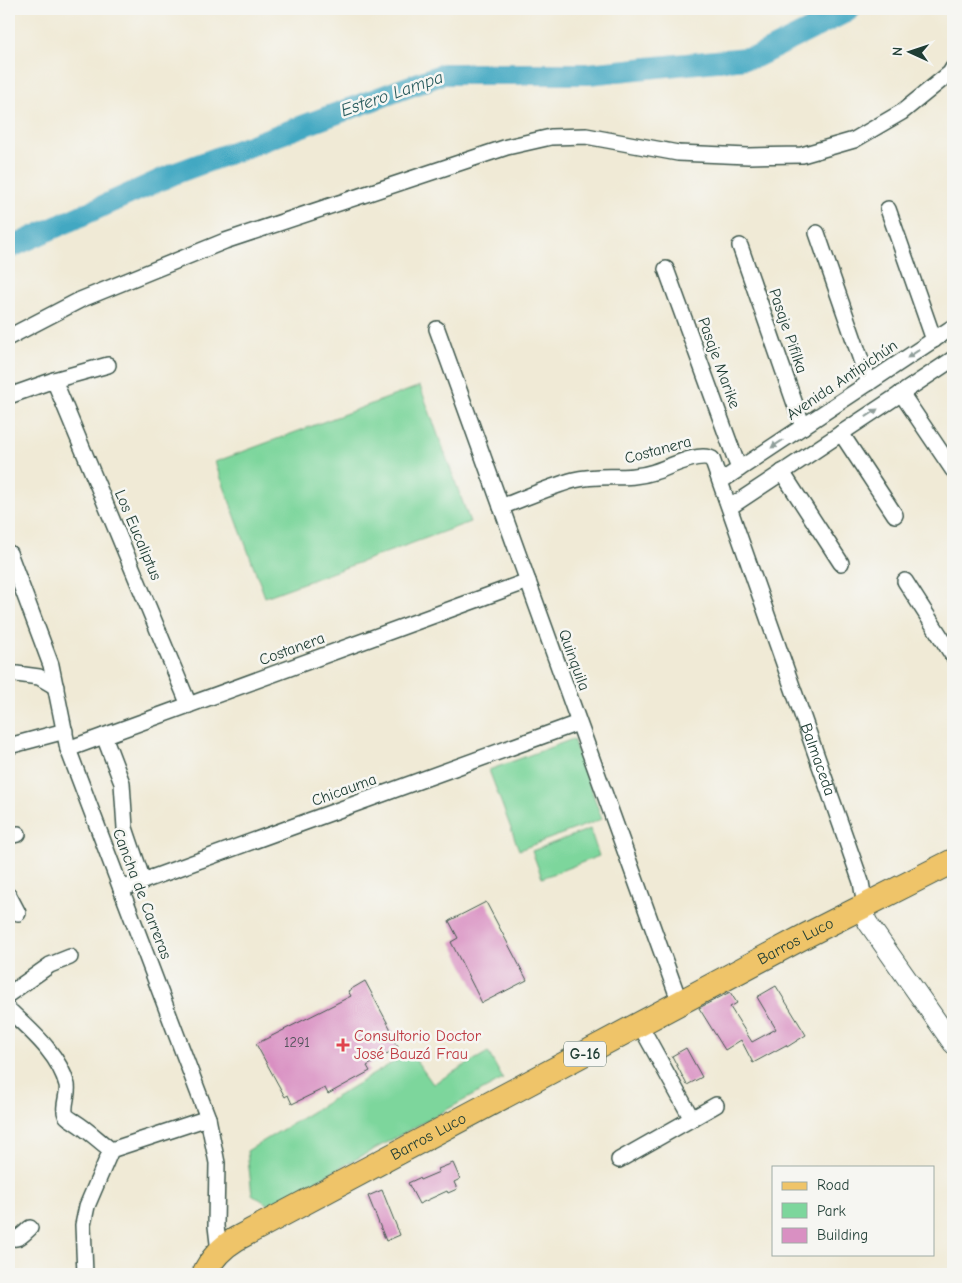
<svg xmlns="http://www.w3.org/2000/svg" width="962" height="1283" viewBox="0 0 962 1283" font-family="'Comic Neue',sans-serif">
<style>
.green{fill:#7dd69c;stroke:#4e8a68}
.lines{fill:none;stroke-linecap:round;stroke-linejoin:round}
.river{stroke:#42a8c2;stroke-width:22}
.building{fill:#d990c2}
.minor-casing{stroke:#3e574c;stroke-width:18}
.tertiary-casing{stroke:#3e574c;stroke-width:21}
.primary-casing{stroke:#3e574c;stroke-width:26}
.minor{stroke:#fff;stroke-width:15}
.tertiary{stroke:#fff;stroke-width:19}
.primary{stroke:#efc469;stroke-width:24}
.oneway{fill:#8f9e9a}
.health-dot{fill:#e0444e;stroke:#f6f6f2;stroke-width:2}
.labels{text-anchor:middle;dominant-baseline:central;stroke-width:5;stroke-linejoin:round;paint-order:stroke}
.number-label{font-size:14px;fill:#4e5258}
.shield{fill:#f6f6f2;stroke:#60746d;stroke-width:1}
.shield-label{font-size:15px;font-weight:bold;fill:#1f3d34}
.street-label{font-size:16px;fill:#1f3d34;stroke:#f6f6f2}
.health-label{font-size:16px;fill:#be3a42;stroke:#f6f6f2;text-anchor:start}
.water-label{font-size:18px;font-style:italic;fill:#2a5d5f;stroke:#f6f6f2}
</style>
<rect width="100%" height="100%" fill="#f6f6f2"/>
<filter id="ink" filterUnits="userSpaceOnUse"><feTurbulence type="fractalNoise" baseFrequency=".02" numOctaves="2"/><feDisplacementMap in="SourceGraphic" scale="10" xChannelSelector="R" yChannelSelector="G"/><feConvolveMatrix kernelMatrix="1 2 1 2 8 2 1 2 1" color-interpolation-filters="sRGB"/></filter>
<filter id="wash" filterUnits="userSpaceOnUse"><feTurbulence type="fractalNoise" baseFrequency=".0096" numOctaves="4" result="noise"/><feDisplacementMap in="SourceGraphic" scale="20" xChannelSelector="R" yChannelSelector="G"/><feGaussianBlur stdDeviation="1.12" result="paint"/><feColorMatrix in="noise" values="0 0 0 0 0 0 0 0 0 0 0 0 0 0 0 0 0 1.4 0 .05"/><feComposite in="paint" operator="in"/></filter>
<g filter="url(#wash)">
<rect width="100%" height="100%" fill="#f0ead6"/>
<path class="green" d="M420 386 470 522 265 597 215 462Z
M573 739 602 819 519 850 489 770Z
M590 829 599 856 542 878 532 851Z
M410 1052 433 1084 488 1052 503 1079 270 1206 252 1194 247 1151Z"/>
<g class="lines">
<path class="river" d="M9 248 176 173 443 74H588L756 57 846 12 850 9"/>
</g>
<g id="blocks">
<path class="building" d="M486 902 527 980 482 1003 451 942 458 938 449 921Z
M365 981 396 1039 393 1040 398 1047 367 1066 370 1071 328 1094 325 1088 292 1104 288 1095 285 1097 256 1044 351 996 348 991Z
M776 986 806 1035 787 1047 786 1045 753 1063 741 1040 725 1050 699 1008 730 992 737 1003 730 1007 752 1042 776 1029 757 997Z
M686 1048 702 1077 687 1085 672 1056Z
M453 1163 460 1179 454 1182 457 1189 448 1193 447 1191 419 1204 408 1183 419 1178 420 1180 439 1172 438 1169Z
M382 1190 400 1235 386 1241 368 1196Z"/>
</g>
</g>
<g filter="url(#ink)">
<use href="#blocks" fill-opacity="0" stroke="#3e574c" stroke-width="1"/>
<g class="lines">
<defs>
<g id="minor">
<path d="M888 209 934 340"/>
<path d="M817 233 869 383"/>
<path d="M740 246 803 427"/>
<path d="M666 269 739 469"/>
<path d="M437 329 680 1003"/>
<path d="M9 337 80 300 225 241 507 147 551 137 586 136 678 153 748 156 802 155 854 140 902 112 950 73 953 68"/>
<path d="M54 380 189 705"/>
<path d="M901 393 953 470"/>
<path d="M9 396 54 380 108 365"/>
<path d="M841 433 895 515"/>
<path d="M782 472 841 563"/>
<path d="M721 481 953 327"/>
<path id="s1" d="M501 507C525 498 549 487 574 480 600 473 627 481 654 472 668 468 699 451 712 459L861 882 865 906"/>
<path d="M730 507 953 359"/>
<path d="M9 553 51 665 68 749 208 1118 217 1163 216 1226 219 1252"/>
<path d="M905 581 953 656"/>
<path d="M9 673 39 677 56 687"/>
<path d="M104 736 122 783 125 828 143 881"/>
<path d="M9 746 65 731"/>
<path d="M68 749 528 581"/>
<path d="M9 836 18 834"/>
<path d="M121 889 578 723"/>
<path d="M9 896 18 913"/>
<path d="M9 994 50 965 70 957"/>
<path d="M9 1010C31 1031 59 1054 67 1085 69 1094 62 1107 66 1115 68 1118 72 1120 75 1122 88 1130 99 1141 111 1150"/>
<path d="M640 1025 692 1119"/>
<path d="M619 1160 716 1105"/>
<path d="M9 1236C18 1242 23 1234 30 1228"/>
<path d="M85 1274 83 1225 87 1206 111 1150 208 1118"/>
</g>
<path id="tertiary" d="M865 906 866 919 868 923 953 1044"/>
<g id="primary">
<path id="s2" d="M204 1274C211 1259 221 1248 236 1239L807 935 953 861"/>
</g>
</defs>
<use href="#minor" class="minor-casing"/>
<use href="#tertiary" class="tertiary-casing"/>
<use href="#primary" class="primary-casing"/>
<use href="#minor" class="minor"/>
<use href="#tertiary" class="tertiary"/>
<use href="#primary" class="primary"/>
</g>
<defs><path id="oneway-solid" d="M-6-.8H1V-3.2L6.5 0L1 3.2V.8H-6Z" transform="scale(1.25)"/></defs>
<g class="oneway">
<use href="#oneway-solid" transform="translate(913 354) rotate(146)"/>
<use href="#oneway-solid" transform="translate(872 413) rotate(-34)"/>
<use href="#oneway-solid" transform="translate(777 444) rotate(146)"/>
</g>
</g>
<path class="health-dot" d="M340.5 1037.5h5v5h5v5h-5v5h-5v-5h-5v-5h5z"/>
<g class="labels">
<g class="number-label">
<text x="297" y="1042">1291</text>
</g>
<rect class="shield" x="564" y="1041.5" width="42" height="25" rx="4"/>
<g class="shield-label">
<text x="585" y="1054">G-16</text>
</g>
<g class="street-label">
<text transform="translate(788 331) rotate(71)">Pasaje Pifilka</text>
<text transform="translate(719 363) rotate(70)">Pasaje Marike</text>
<text transform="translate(842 380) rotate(-34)">Avenida Antipichún</text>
<text transform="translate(658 450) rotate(-15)">Costanera</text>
<text transform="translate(138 535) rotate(67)">Los Eucaliptus</text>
<text transform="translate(292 649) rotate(-20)">Costanera</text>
<text transform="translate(574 660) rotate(70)">Quinquila</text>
<text stroke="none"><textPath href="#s1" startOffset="538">Balmaceda</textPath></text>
<text transform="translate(344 790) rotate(-20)">Chicauma</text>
<text transform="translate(142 894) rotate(69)">Cancha de Carreras</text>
<text stroke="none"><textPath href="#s2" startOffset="682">Barros Luco</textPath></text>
<text stroke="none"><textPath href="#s2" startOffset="266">Barros Luco</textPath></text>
</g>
<g class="health-label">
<text x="354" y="1036">Consultorio Doctor<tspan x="354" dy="18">José Bauzá Frau</tspan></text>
</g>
<g class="water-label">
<text transform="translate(392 94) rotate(-19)">Estero Lampa</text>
</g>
</g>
<rect width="962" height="1283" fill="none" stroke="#f6f6f2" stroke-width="30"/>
<rect x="772" y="1166" width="162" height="90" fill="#f6f6f2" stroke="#a0aca6"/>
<rect x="782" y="1182" width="25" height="8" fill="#efc469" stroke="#a0aca6"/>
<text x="817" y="1190" font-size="15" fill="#1f3d34">Road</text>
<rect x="782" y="1203" width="25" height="15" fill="#7dd69c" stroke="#a0aca6"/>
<text x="817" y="1216" font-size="15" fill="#1f3d34">Park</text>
<rect x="782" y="1228" width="25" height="15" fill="#d990c2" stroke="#a0aca6"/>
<text x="817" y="1240" font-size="15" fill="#1f3d34">Building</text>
<g transform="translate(910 52) rotate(273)" stroke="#f6f6f2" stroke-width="4" paint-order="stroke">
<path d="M0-4L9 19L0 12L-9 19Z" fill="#1f3d34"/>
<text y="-8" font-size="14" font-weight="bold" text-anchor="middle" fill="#1f3d34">N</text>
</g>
</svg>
